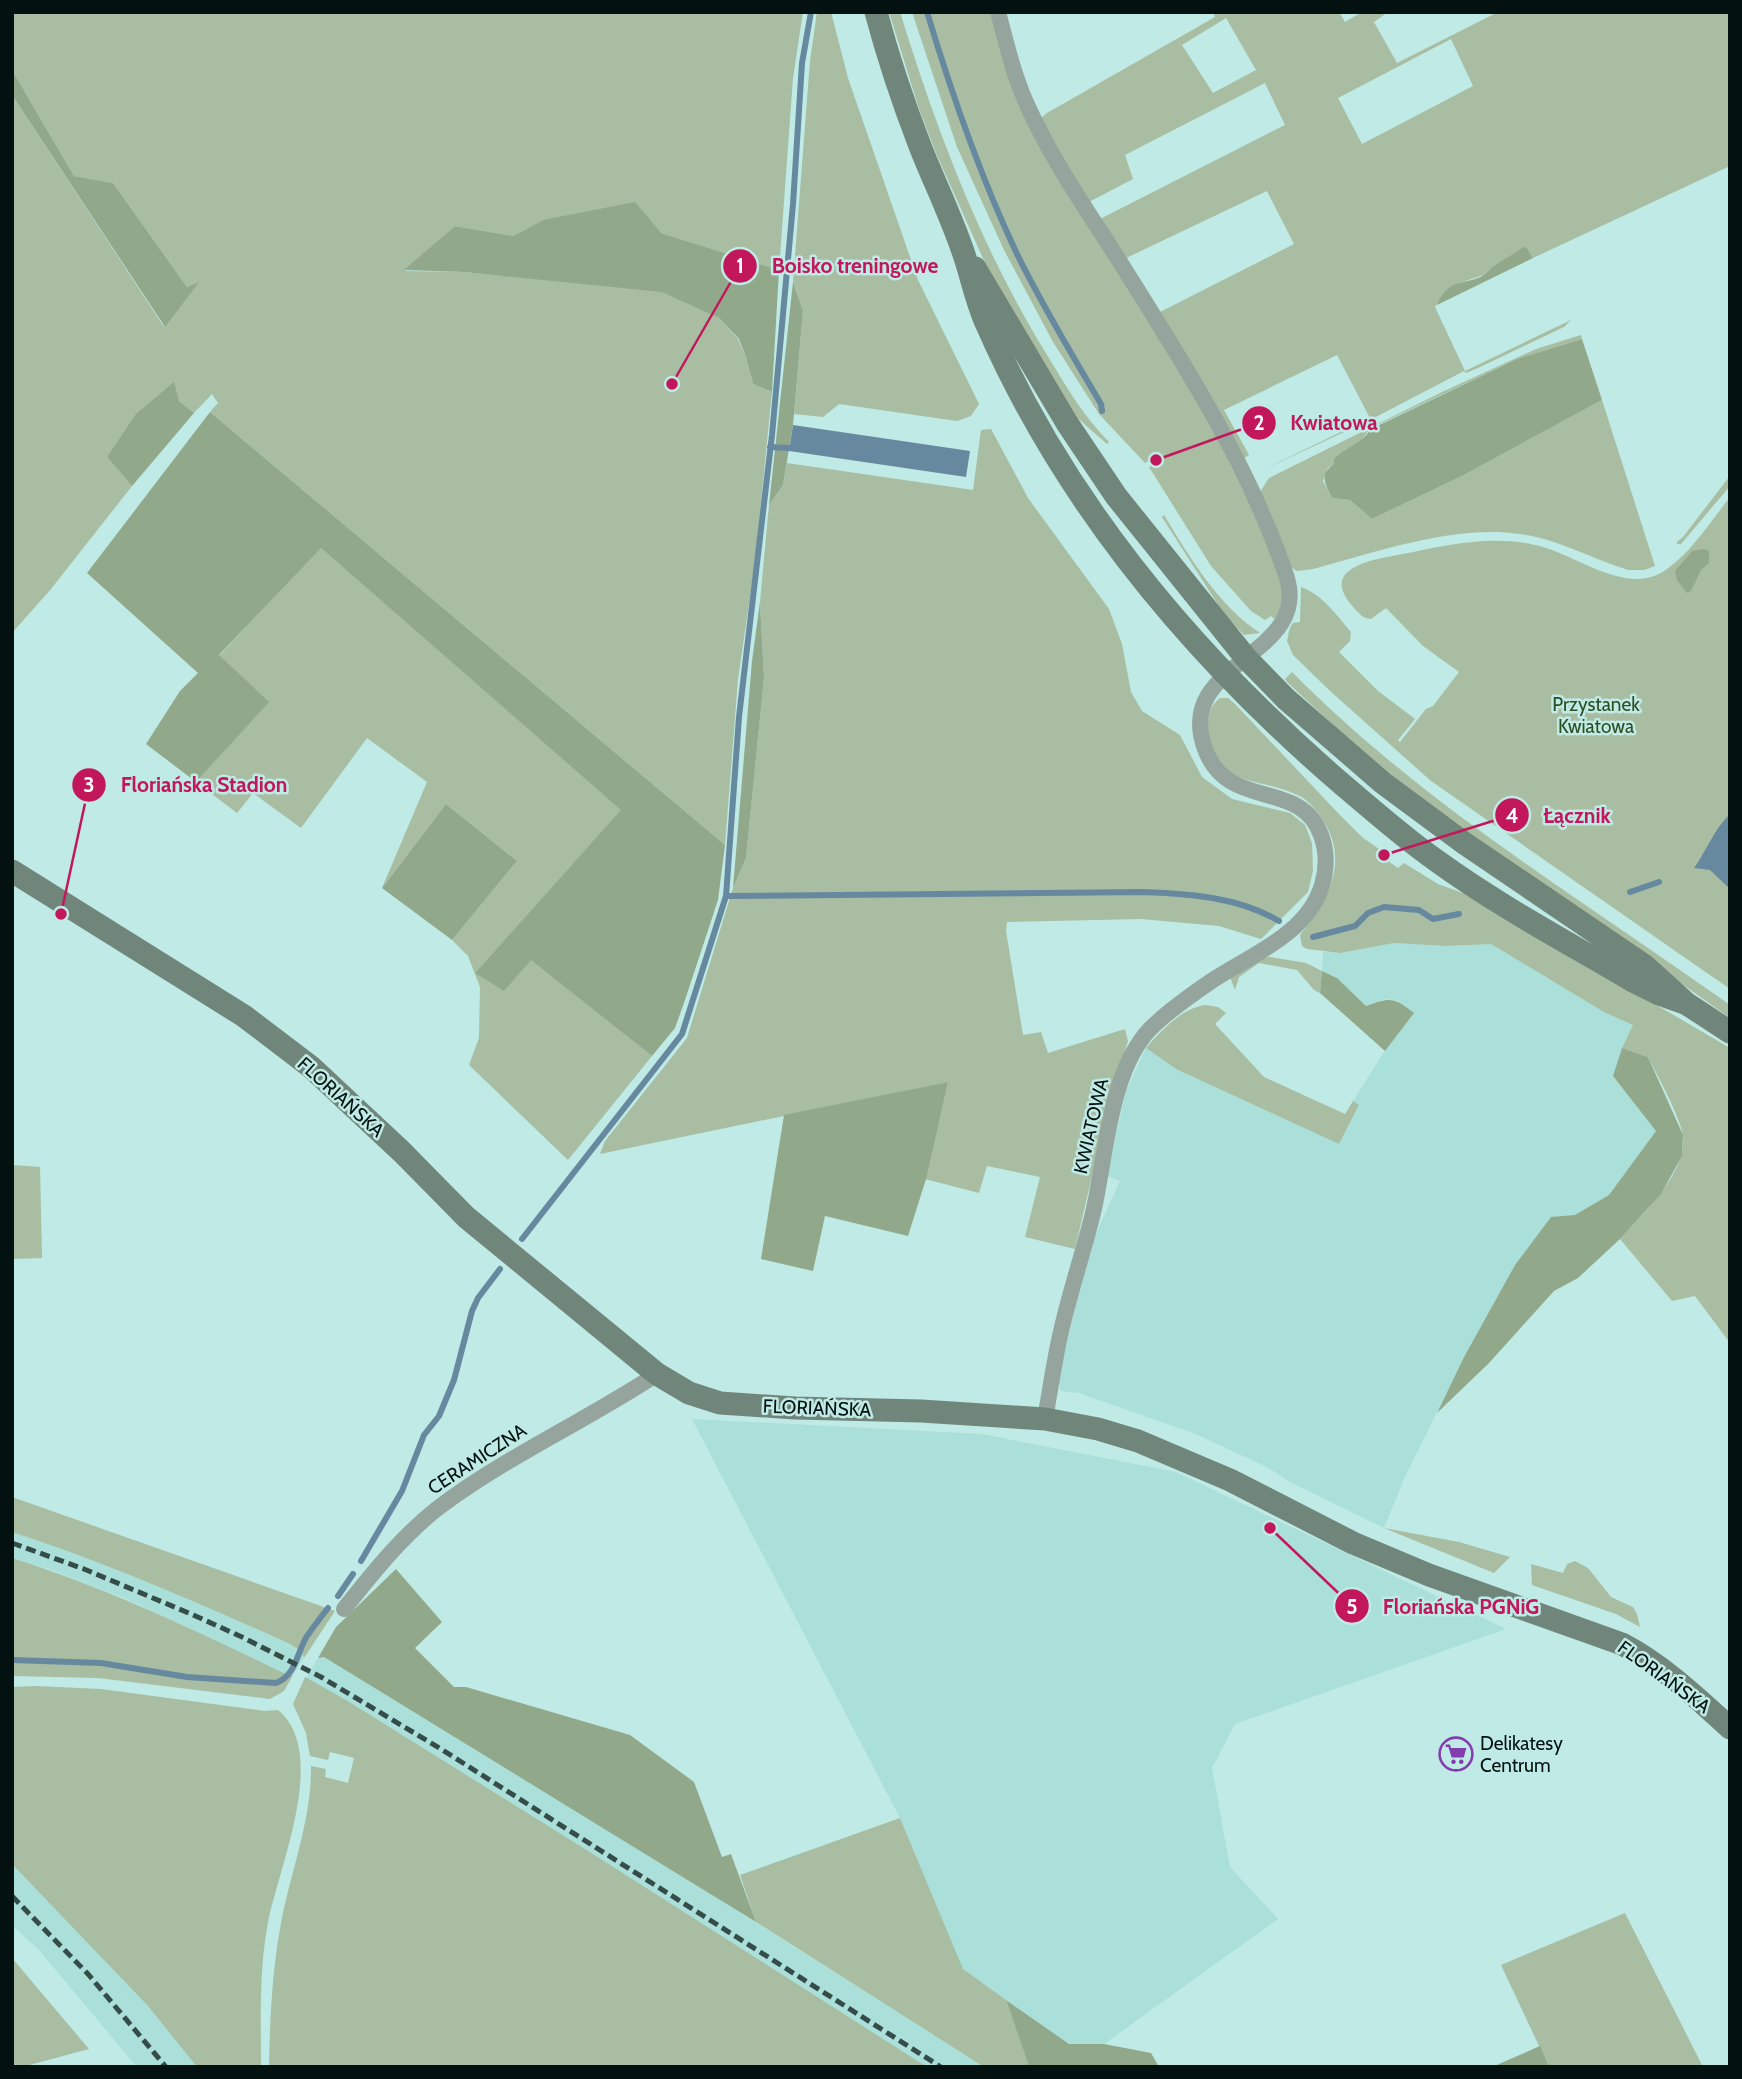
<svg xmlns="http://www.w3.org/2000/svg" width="1742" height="2079" viewBox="0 0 1742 2079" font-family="Cabin,sans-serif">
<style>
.built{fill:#abdfd9}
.green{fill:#a8bda1;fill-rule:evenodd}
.forest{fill:#91a98a}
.water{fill:#66899f}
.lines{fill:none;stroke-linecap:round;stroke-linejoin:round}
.stream{stroke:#66899f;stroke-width:6}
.street{stroke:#95a49c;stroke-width:16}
.secondary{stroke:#70867b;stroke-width:23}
.rail{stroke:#354c49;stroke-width:5;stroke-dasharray:10 5;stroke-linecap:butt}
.labels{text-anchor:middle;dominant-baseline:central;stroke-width:5;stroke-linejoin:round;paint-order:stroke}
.park-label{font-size:19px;fill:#2c4e21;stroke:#bfeae5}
.street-label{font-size:19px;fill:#031210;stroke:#bfeae5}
.poi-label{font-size:19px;fill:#031210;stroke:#bfeae5;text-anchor:start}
.leader{fill:none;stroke:#c2185b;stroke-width:2.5}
.callout-dot{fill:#c2185b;stroke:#bfeae5;stroke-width:2.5}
.mark-label{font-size:21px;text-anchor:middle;font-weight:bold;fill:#fff}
.callout-label{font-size:21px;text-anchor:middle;font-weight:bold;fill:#c2185b;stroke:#bfeae5;stroke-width:5;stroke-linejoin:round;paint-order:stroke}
</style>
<rect width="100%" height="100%" fill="#bfeae5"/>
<path class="built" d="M1394 943 1446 946 1491 944 1604 1012 1634 1025 1622 1048 1613 1076 1656 1131 1609 1195 1575 1216 1551 1217 1515 1265 1464 1357 1404 1479 1384 1528 1290 1482 1267 1467 1193 1433 1079 1393 1061 1391 1058 1383 1088 1251 1120 1181 1107 1176 1126 1091 1146 1048 1176 1069 1339 1144 1359 1105 1353 1101 1387 1047 1399 1001 1385 999 1366 1006 1337 978 1322 971 1323 952 1340 953Z
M692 1419 982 1434 1176 1472 1506 1629 1235 1724 1212 1768 1230 1867 1278 1919 1104 2044H1069L963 1970 900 1818Z
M12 1532 75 1552 171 1590 290 1644 302 1653 304 1658 293 1675H288L126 1599 51 1570 12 1558Z
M324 1657 701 1888 984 2067H905L302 1685 318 1658Z
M12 1864 148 2006 197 2067H137L39 1950 12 1925Z"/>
<path class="green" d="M12 12H803L793 78 779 270 661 233 543 220 513 236 455 226 405 271 464 272 661 290 719 318 738 339 746 357 753 384 772 392 755 562 738 679 725 845 210 412 218 403 212 394 194 413 179 401 107 457 132 486 51 589 12 633V95L164 327 197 283 187 287 113 183 74 176 12 70Z
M817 12H831L848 78 918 280 979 404 971 416 957 421 839 404 823 417 794 414 803 311 793 282 810 61Z
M889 12H900C937 132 981 248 1047 355 1066 386 1083 416 1109 442L1107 444 1073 414 985 263 936 153 919 109Z
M912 12H991L1055 173 1157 329 1217 438 1270 545 1283 593 1279 613 1274 619 1271 616 1265 620 1251 611 1211 566 1149 467 1162 462 1158 454 1145 463 1099 414 1053 342 1004 250 957 147Z
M1213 12H1339L1345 22 1362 12H1388L1374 22 1397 63 1498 12H1730V166L1533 258 1527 248H1523L1518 253 1495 265 1483 275 1454 285 1448 290 1435 307 1465 371 1571 320 1564 327 1478 368 1466 373 1464 371 1370 420 1254 474 1370 418 1337 355 1224 410 1249 455 1241 460 1158 313 1294 244 1267 191 1124 259 1100 219 1285 125 1265 83 1125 155 1133 179 1087 203 1040 119 1047 113 1215 17ZM1226 18 1256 70 1213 93 1182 45ZM1451 39 1473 86 1362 144 1338 98Z
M1581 335 1582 339 1517 359 1371 428 1357 445 1334 459V464L1328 468 1323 481 1332 498 1350 500 1372 519 1462 476 1602 400 1655 566 1644 570H1628C1592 559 1558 539 1520 534 1455 524 1376 552 1313 569L1297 571 1291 567 1260 492 1269 478 1442 392 1536 349Z
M991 429 1028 498 1109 609 1122 644 1131 692 1142 711 1180 735 1202 777 1232 799 1290 813 1305 825 1312 843 1313 871 1308 892 1261 939 1219 926 1141 919 1007 922 1006 931 1023 1035 1041 1032 1048 1053 1125 1029 1128 1041 1108 1107 1075 1249 1025 1237 1040 1177 987 1166 979 1193 925 1179 948 1082 600 1154 605 1141 687 1038 733 888 746 858 764 678 760 602 769 505 783 485 787 463 973 490 981 430Z
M1729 477 1730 486 1687 537 1681 544H1677V542L1683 537Z
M1730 497V989L1431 781 1329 690 1293 655 1287 641C1289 635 1288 629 1293 623L1300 622 1301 587C1323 595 1337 616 1351 632L1350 641 1339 652 1378 691 1415 719 1398 740 1400 742 1426 709 1433 706 1459 672 1423 646 1386 608 1371 619C1362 618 1360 614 1354 608 1340 592 1334 577 1357 566 1371 559 1388 557 1403 554 1450 544 1499 533 1546 548 1578 558 1613 584 1647 578 1678 573 1711 521 1730 497Z
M1164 515C1190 558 1218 605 1260 633L1244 635 1224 614 1162 517Z
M320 547 622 810 475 973 531 959 652 1056 568 1160 469 1065 479 1038 480 987 468 956 452 940 517 861 446 804 382 888 427 782 367 738 301 828 253 793 237 813 196 782 268 702 219 656Z
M1292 672C1421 803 1581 899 1730 1005V1018L1417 796 1358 748 1288 683 1285 679Z
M1220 698H1228L1235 704 1338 813 1363 838 1379 849 1376 853 1398 868 1404 863 1438 884 1468 895 1730 1048V1343L1695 1296 1672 1301 1620 1239C1643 1214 1687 1173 1683 1136 1681 1119 1657 1074 1648 1057L1622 1048 1633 1025 1604 1012 1491 944 1446 946 1394 943 1340 953 1307 949 1302 946 1300 935C1325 903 1348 867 1327 827 1321 816 1313 805 1303 798 1265 775 1211 792 1208 727 1208 714 1210 706 1220 698Z
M1270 957 1306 963 1322 971 1320 993 1314 990 1297 970 1259 963 1239 977 1235 990 1230 977 1260 958Z
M1205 1005 1218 1007 1226 1013 1215 1024 1264 1077 1345 1114 1353 1101 1359 1105 1339 1144 1176 1069 1146 1048C1161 1031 1182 1008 1205 1005Z
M12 1165 40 1167 42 1258 12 1259Z
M12 1497 335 1611 304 1658 302 1652 290 1644C199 1603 108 1563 12 1532Z
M1384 1528 1459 1542 1510 1557 1494 1573Z
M12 1558C108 1588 198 1632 288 1675H293L284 1691 270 1699 98 1678 12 1676Z
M1575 1561 1588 1568 1611 1597 1633 1607 1637 1614 1640 1627 1616 1614 1532 1585 1531 1564 1563 1573 1567 1564Z
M305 1677 346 1700 585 1849 927 2067H269C270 2018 272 1971 281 1923 291 1871 312 1818 311 1766L326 1769 325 1777 348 1783 354 1758 330 1752 328 1760 310 1756 306 1733 293 1704Z
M35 1686 101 1689 265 1711 278 1710C331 1754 276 1872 267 1928 259 1974 261 2021 261 2067H197L148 2006 12 1864V1687Z
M900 1818 963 1969 1006 2000 1029 2067H984L756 1922 740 1875Z
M1625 1913 1703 2067H1549L1501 1965Z
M12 1958 89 2049 22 2067H12Z"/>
<path class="forest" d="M12 70 74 176 113 183 187 287 199 282 165 327 12 95Z
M635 202 661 233 779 270 772 392 753 384 746 357 739 339 719 318 662 292 464 272 404 270 455 226 513 236 543 220Z
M1523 247 1527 248 1533 258 1437 305C1449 277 1463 286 1482 276 1487 273 1490 268 1495 265 1504 259 1515 254 1523 247Z
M793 282 803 311 793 425 783 485 769 505Z
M1582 339 1602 400 1462 476 1372 519 1350 500 1332 498C1325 484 1319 474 1334 464V459C1346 447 1360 445 1371 429L1517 359Z
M174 382 179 401 194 413 132 486 107 457 136 414Z
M210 412 725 845 718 900 685 1000 675 1028 652 1056 531 960 504 991 475 973 621 810 321 548 219 655 269 702 196 782 146 744 180 691 198 673 87 573Z
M1704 549 1709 551V563L1701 570 1691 591 1687 593 1677 580 1675 571 1692 551Z
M760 602 764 678 746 858 733 888 752 661Z
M446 804 517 861 452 940 382 888Z
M1322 971 1337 978 1366 1006C1390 997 1394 997 1414 1013L1385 1051 1320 993Z
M1622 1048 1648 1057 1683 1135 1682 1156 1661 1194 1620 1239 1578 1278 1554 1291 1489 1363 1437 1413 1464 1357 1515 1265 1551 1217 1575 1215 1609 1195 1656 1131 1613 1076Z
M948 1082 926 1179 908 1236 825 1216 813 1271 761 1259 784 1115Z
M396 1569 442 1622 415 1648 454 1687H466L630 1735 694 1782 722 1857 731 1854 756 1922 324 1657 318 1658 336 1627Z
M1006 2000 1069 2044H1104L1151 2053 1159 2067H1029Z
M1540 2046 1549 2067H1492Z"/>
<path class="water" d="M793 425 970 451 966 477 789 451Z
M1730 814V889L1710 870 1694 868C1707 850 1714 829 1730 814Z"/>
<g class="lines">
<path class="stream" d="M927 12C952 95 980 176 1017 254 1042 305 1072 355 1101 404L1102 411
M770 447 789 448
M1630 892 1659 882
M726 896 1144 892C1191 894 1238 897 1279 921
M1313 937 1355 926 1368 913 1384 907 1419 910 1433 919 1459 914
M522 1239 682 1034 726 896 739 717 772 435 793 204 802 63 811 12
M361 1561 402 1491 424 1435 439 1416 454 1380 472 1311 478 1298 500 1269
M338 1596 353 1574
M12 1660 101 1663 187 1677 276 1683C296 1676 297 1652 307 1636 314 1626 321 1617 328 1608"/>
<path class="street" d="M998 12C1007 45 1014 78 1029 109 1053 161 1084 206 1115 254 1179 356 1247 460 1286 575 1314 658 1172 660 1205 749 1228 812 1301 778 1321 835 1327 851 1327 868 1322 885 1307 935 1250 955 1210 982 1191 995 1166 1013 1150 1029 1109 1072 1106 1158 1093 1213 1083 1254 1069 1294 1060 1336 1054 1363 1050 1391 1045 1419
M344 1609C372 1574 402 1536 438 1508 507 1456 586 1421 657 1374"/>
<path class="secondary" d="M876 12C888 57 903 102 920 146 933 179 949 212 961 246 971 272 975 299 987 325 1066 505 1194 657 1343 785 1374 811 1404 838 1437 861 1499 906 1567 942 1633 981L1659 994 1687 1004
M975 268 1067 423 1116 496 1246 658 1286 699 1383 783 1464 843 1645 966 1687 1004 1730 1032
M12 871 244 1016 311 1067 402 1152 466 1217 657 1374 689 1393 720 1403 795 1408 921 1411 1045 1419 1098 1429 1138 1441 1230 1480 1353 1543 1429 1575 1622 1644C1661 1664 1697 1698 1730 1728"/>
<path class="rail" d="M12 1543 84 1569 191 1614 242 1637 321 1677 441 1749 941 2067
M12 1896 88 1974 166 2067"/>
</g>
<defs>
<symbol id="supermarket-ring" viewBox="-11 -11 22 22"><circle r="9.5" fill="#bfeae5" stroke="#843daf" stroke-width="1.5"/><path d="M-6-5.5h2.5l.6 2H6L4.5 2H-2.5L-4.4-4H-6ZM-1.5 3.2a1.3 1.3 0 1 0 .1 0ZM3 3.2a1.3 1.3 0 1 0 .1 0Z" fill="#843daf"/></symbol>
</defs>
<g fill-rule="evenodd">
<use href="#supermarket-ring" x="1437" y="1735" width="38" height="38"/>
</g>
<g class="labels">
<g class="park-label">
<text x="1596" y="704">Przystanek<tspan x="1596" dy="22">Kwiatowa</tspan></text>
</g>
<g class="street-label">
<text transform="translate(341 1097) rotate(42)">FLORIAŃSKA</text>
<text transform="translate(1091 1126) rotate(-77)">KWIATOWA</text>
<text transform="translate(817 1408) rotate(2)">FLORIAŃSKA</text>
<text transform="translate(477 1459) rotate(-33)">CERAMICZNA</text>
<text transform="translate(1664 1677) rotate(36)">FLORIAŃSKA</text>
</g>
<g class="poi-label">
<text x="1480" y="1743">Delikatesy<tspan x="1480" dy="22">Centrum</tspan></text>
</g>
</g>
<path class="leader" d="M672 384L740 266M1156 460L1259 423M61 914L89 785M1384 855L1512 815M1270 1528L1352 1606"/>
<g class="callout-dot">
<circle cx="672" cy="384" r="7"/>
<circle cx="1156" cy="460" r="7"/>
<circle cx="61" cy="914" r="7"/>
<circle cx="1384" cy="855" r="7"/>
<circle cx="1270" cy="1528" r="7"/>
<circle cx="740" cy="266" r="18"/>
<circle cx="1259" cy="423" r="18"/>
<circle cx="89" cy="785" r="18"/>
<circle cx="1512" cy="815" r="18"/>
<circle cx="1352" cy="1606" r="18"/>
</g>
<g class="mark-label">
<text x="740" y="273">1</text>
<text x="1259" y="430">2</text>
<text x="89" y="792">3</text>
<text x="1512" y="823">4</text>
<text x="1352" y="1614">5</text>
</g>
<g class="callout-label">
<text x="855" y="273">Boisko treningowe</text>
<text x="1334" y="430">Kwiatowa</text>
<text x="204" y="792">Floriańska Stadion</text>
<text x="1577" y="823">Łącznik</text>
<text x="1461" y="1614">Floriańska PGNiG</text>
</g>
<rect width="1742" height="2079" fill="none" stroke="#031210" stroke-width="28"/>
</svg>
